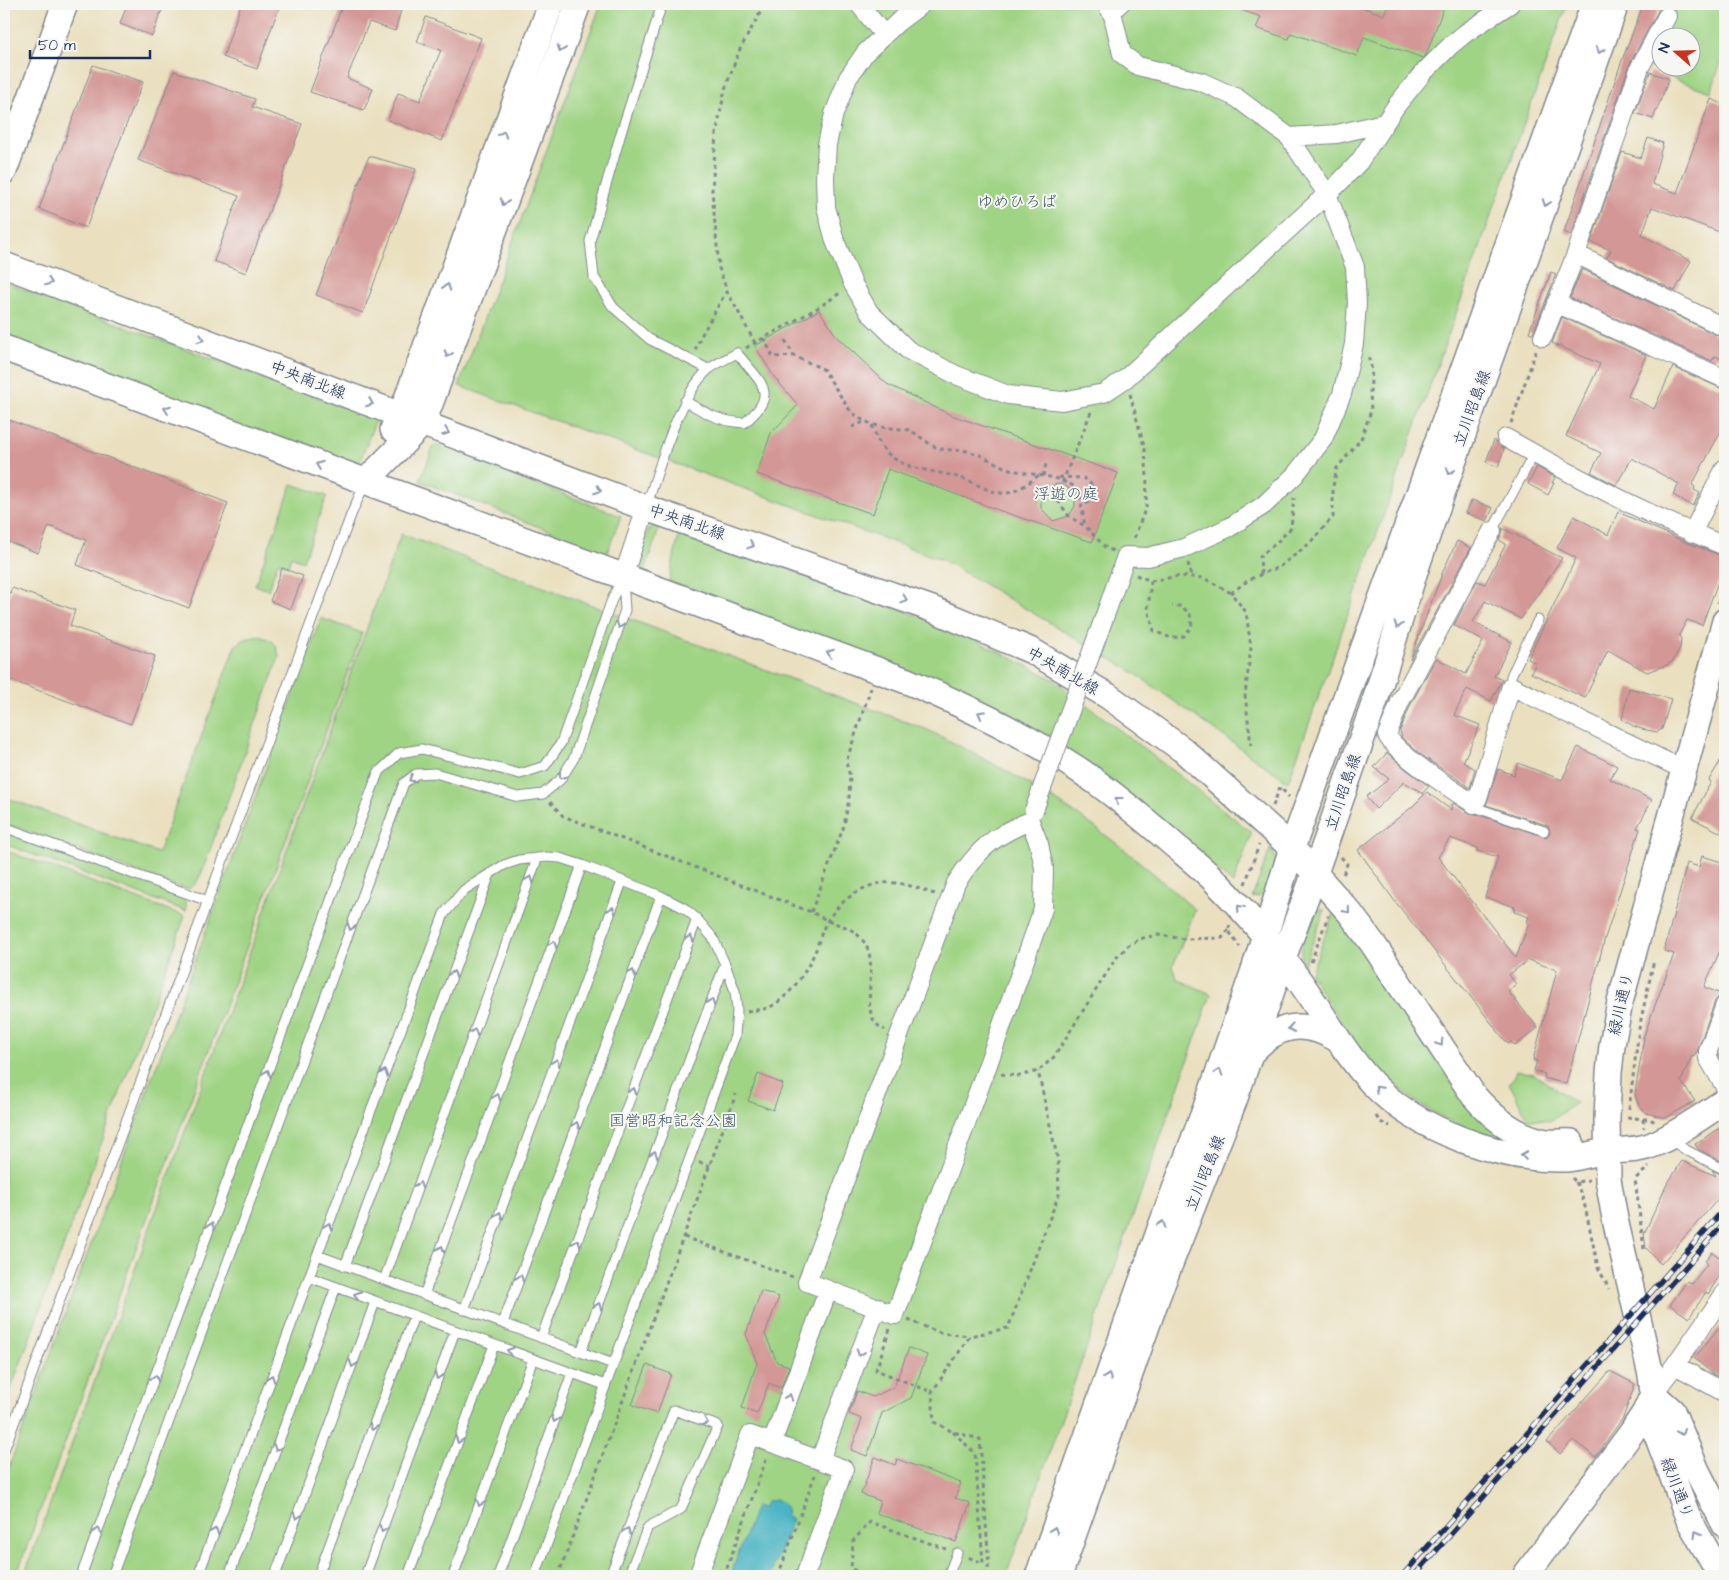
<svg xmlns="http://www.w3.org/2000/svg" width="1729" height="1580" viewBox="0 0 1729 1580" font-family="'Architects Daughter','Klee One',sans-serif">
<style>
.green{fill:#a0d485;stroke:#5e8272}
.water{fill:#48b4c4;stroke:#327291}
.building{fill:#d39795;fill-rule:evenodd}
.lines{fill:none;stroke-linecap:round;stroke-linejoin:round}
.lane-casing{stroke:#82888e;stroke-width:11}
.street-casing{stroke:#82888e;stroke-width:20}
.secondary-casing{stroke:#82888e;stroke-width:28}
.path{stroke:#82888e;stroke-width:3;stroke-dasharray:4 4;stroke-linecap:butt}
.lane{stroke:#fff;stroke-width:9}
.street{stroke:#fff;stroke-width:18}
.secondary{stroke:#fff;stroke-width:25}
.rail-casing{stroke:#1b2f5e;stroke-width:5.5}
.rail{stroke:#f6f6f2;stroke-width:4;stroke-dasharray:11;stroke-linecap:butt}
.street-bridge-casing{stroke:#82888e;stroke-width:20;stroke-linecap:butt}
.street-bridge{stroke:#fff;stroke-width:18}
.oneway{stroke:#8d97ae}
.labels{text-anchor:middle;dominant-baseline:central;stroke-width:4;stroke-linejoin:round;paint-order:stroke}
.park-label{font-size:16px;fill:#3c5868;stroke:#f6f6f2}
.street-label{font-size:16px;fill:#1b2f5e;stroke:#f6f6f2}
</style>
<rect width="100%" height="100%" fill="#f6f6f2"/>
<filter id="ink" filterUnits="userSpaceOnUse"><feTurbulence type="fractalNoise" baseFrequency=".02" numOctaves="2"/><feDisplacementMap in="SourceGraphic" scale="10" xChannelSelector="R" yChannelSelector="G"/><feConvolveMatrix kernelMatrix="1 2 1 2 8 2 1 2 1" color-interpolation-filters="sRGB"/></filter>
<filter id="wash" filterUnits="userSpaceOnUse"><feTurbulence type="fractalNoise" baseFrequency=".0096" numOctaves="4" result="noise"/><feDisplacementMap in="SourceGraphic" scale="20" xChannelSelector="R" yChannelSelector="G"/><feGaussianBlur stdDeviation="1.12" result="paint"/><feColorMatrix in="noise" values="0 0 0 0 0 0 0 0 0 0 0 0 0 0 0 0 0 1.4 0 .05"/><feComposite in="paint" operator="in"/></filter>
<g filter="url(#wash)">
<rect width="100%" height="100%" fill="#eae0bf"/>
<path class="green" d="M601 4H1567L1288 782 1133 672 943 560 459 386Z
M1683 4H1725V50L1711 92 1680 81 1648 66 1661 38 1662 68H1692V38L1662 37 1674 13Z
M4 282 376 419 357 470 4 336Z
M434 445 621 516 607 553 420 481Z
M292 484 327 496 303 561 291 556 288 566 278 562 268 590 255 585Z
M661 523 643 576 638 567 639 558 648 531 653 526Z
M680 530 952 628 1053 679 1252 832 1233 884 1095 769 668 585Z
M401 534 928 730C973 753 1019 776 1061 804 1109 835 1153 872 1195 910L1173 966 1177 979 1211 994 1006 1576H24Z
M321 618 362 633 16 1576H4V1481Z
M258 636C273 640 276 641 279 657L202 872 196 883 189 889 181 888 4 823V797L158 853 235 646 245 639Z
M4 830 177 893 186 899V911L4 844Z
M1271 847 1276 860 1266 895 1252 898Z
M4 850 185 916 4 1408Z
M1320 910H1325L1304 965C1296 948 1306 931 1312 915Z
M1334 912 1516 1142C1509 1141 1501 1141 1493 1139 1483 1137 1472 1130 1462 1126 1384 1094 1355 1041 1310 975Z
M1516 1070 1534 1074 1576 1103 1550 1121 1528 1119 1509 1083 1514 1077Z"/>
<path class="water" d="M776 1500C784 1503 788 1508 786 1516L792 1519 770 1576H745L732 1571 756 1506 762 1508 767 1501Z"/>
<g id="blocks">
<path class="building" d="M127 4H164L152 36 120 24Z
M241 4H280L257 69 223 57Z
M343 4H382L401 10 395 31 369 22 347 78 373 89 364 110 310 92Z
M1229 4H1353L1384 15 1388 4H1445L1426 55 1423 58 1364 37 1357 56 1291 33 1289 39 1256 28 1261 17 1229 6Z
M1646 4 1659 9 1630 63 1571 235 1564 232 1621 63 1642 8Z
M426 17 481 38 442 141 388 120 398 93 420 101 441 50 417 42Z
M93 65 143 82 86 228 39 209Z
M174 71 255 99 252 107 302 124 246 273 214 261 239 196 138 160Z
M1650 72 1669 79 1653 119 1635 113Z
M1711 99 1725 105V234L1652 207 1642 235 1691 261 1675 291 1607 258 1611 250 1591 242 1622 152 1641 158 1648 138 1663 143 1652 184 1677 193Z
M369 156 416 169 363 313 316 295Z
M1582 269 1725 339V360L1715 356 1712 361 1570 298Z
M1551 272 1556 274 1533 334 1529 332Z
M819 310 837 337 887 384 951 415 1118 473 1092 542 998 510 888 469 873 514 757 474 771 433 798 405 774 377 755 346ZM1057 484H1063L1072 491 1075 495V506L1069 516 1053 521 1041 508V497L1047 488Z
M1562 317 1646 355 1628 396 1654 409 1673 367 1725 390V424L1692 485 1695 487 1694 490 1700 493 1693 506 1673 495 1679 484 1632 458 1616 485 1591 472 1601 453 1566 436 1600 364 1552 343Z
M4 418 228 503 189 608 77 565 86 540 49 526 38 553 4 540Z
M1494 440 1504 449 1498 467 1486 462Z
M1537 467 1555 477 1552 483H1554L1548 495 1528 484Z
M1472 500 1493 508 1487 521 1466 513Z
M1618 512 1688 543 1725 557V563L1702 625 1687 620 1679 635 1681 639 1680 648 1673 661 1667 665 1647 672 1608 650 1585 698 1531 673 1536 663 1528 659 1576 558 1557 548 1574 516 1608 535Z
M1502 528 1562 558 1521 619 1485 601 1473 622 1512 642 1494 676 1502 680 1491 701 1467 689 1454 715 1480 725 1463 762 1475 769 1470 788 1420 754 1402 738 1400 731 1410 706 1436 658 1466 674 1483 641 1454 625 1477 581 1485 584 1506 544 1499 540 1503 531Z
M1457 541 1471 548 1410 660 1443 571Z
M282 568 303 576 291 609 270 601Z
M12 588 75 610 70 626 155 656 131 724 4 678V599L8 600Z
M1629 688 1671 699 1662 729 1657 732 1642 729 1633 726 1622 719Z
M1578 747 1617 766 1610 779 1652 800 1637 828 1640 829 1605 938 1566 1084 1544 1078 1545 1074 1534 1071 1537 1061 1533 1060 1557 970 1528 960 1509 975 1516 984 1508 991 1538 1028 1515 1046 1511 1042 1508 1044 1394 900 1358 850 1413 806 1427 792 1451 810 1453 803 1469 813 1476 814 1546 837 1550 833 1549 827 1546 825 1486 805 1498 769 1514 775 1518 763 1562 780ZM1450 838 1478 848 1477 851 1498 857 1485 897 1515 907 1514 912 1529 917 1527 923H1529L1516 958 1438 857Z
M1387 753 1407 770 1429 786 1422 794 1421 792 1404 782 1376 809 1366 797 1389 779 1374 767Z
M1725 753V835L1692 818 1711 782 1709 780Z
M1702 856 1725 863V939L1704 987 1721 994 1715 1001 1697 1052H1696L1694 1057 1692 1056 1681 1081 1695 1101 1667 1117H1661L1647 1113 1639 1106 1637 1100 1635 1093 1644 1038H1643L1674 954 1664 951 1687 863 1699 867Z
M1725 1035V1066L1719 1055Z
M758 1074 783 1084 773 1110 748 1101Z
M1725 1125V1163L1698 1149 1695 1144Z
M1682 1161 1716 1176 1712 1170 1725 1176V1191L1661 1264 1646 1248 1644 1234 1666 1186Z
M1712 1252 1725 1261V1267L1708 1294 1706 1292 1689 1318 1670 1305 1687 1281 1692 1284 1707 1264 1705 1262Z
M761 1291 779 1297 765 1334 777 1362 789 1366 781 1388 769 1383 757 1414 742 1408 757 1363 746 1334Z
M1725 1320V1381L1713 1374 1694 1358Z
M909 1348 927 1355 911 1398 882 1413 867 1456 851 1450 862 1419 849 1414 857 1391 873 1397 894 1387Z
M647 1365 671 1374 657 1414 632 1405Z
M1610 1371 1635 1384 1623 1418 1595 1457 1573 1440 1560 1454 1547 1442Z
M875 1457 895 1465 897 1459 961 1483 955 1498 970 1503 956 1542 876 1513 880 1501 861 1494Z"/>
</g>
</g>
<g filter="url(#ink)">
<use href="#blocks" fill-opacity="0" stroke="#82888e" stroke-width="1"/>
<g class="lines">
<defs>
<path id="lane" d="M662 4 621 133 590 241 594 277 613 307 649 339 708 369
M1113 16 1126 4
M647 505C659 468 679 396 708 370 716 363 728 358 737 353 760 382 781 394 744 423 718 421 707 414 685 401
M1492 531 1534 454
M1511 686V676L1538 620
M1474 804 1480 809 1544 831
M4 827 208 901
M1669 1139 1686 1150 1725 1170
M317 1255 613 1364
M345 1266 490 874
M309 1277 605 1385
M384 1280 537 859
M424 1295 582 865
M464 1310 622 882
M503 1323 661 896
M541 1338 697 919
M581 1352 725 964
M4 1450 351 515 365 483
M81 1576 378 773 399 753 422 749 520 774 545 766 561 743 611 602 622 577
M112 1576 404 783 416 774 435 773 518 797 543 794 560 780 574 758 625 610 623 580
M198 1576 444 914 464 890 504 865 519 860 547 857 560 858 582 865 661 896 684 908 697 919 713 938 725 964 735 991 737 1011 735 1036 535 1576
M229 1576 336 1287
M275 1576 375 1302
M318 1576 414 1316
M365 1576 455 1331
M408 1576 494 1345
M453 1576 533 1359
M498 1576 572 1373
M610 1576 674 1410 718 1426 681 1509 648 1527 628 1576
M948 1576 957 1553"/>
<path id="street" d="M859 4 884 35
M922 4 898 22 865 53 848 78 834 114 827 144 825 178 826 207 835 241 853 284 869 312 908 350 956 375 1008 395 1062 401 1104 393 1125 379 1338 184 1359 162 1396 106 1422 74 1451 45 1467 32 1510 4
M1107 4 1113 16 1122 54 1138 66 1202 82 1237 98 1289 137 1327 194 1355 267 1357 303 1354 344 1342 394 1323 439 1295 475 1264 505 1230 527 1184 548 1148 557 1126 556 1108 607
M1289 137 1337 134 1384 123
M1576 254 1725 328
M1556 303 1725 379
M1543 337 1576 254 1640 67 1667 16
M1506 438C1577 478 1649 516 1725 546
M1492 531 1400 702 1387 735C1397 755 1453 790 1474 804L1478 798 1511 686 1684 770
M1692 533 1725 468
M623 577 646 508
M1030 821 1039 844 1044 868 1043 909 986 1070 895 1315 807 1282 956 883C978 849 993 836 1030 821Z
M1725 1005 1708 1051V1058L1725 1087
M1675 1365 1725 1393
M1653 1394 1675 1365 1725 1293
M772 1443 828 1290
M820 1460 877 1307
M698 1576 750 1435 844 1469 805 1576"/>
<path id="secondary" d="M4 171 65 4
M4 265 646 508 932 609 1032 651 1108 696 1183 750 1292 848 1350 913 1373 944 1474 1096C1493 1118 1517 1137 1547 1142 1555 1143 1563 1141 1571 1142
M4 348 907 681C966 706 1025 734 1079 770 1112 792 1144 819 1174 845 1187 856 1201 867 1213 879 1245 911 1275 946 1301 983 1325 1017 1344 1053 1372 1083 1416 1130 1502 1161 1566 1159 1579 1158 1593 1153 1606 1151 1619 1150 1633 1151 1646 1147 1668 1141 1705 1114 1725 1101
M393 429 401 415 551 4
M365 482 423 423 578 4
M1251 1053C1277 1024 1303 1019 1337 1039
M1653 1394 1672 1411 1697 1471 1725 1525
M1038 1576 1160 1229 1208 1102 1255 967 1292 848 1594 4
M1059 1576 1157 1297 1234 1101 1283 958 1315 873 1374 704 1414 574 1437 508 1616 4
M1525 1576 1632 1432 1645 1412 1652 1396
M1721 1576 1689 1520 1652 1422 1653 1394 1651 1375 1615 1219 1608 1179 1607 1118 1609 1073 1612 1045 1620 1002 1725 621"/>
</defs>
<use href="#lane" class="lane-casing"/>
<use href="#street" class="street-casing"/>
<use href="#secondary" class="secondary-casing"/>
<path class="path" d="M764 338 773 357 794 356
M785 340 794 356 823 369 851 412 864 421 880 427 910 430 930 444 939 449 967 451 980 455 1006 468 1021 472 1055 478 1074 486 1080 495 1085 527
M755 343 727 291 719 268 712 191 716 134 725 89 740 49 765 4
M746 348 821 306 840 293
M695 350 701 336 726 292
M1130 394 1145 450 1147 477 1146 507 1133 541
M1091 412 1056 498 1069 516 1086 527 1106 548 1113 551
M1511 423 1536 351
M872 425C886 473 921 466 961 478 975 482 987 492 1001 493 1015 495 1028 483 1039 475
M852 427 864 422
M1043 476 1046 464
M1059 477 1084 478 1095 488 1092 501 1082 505
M1188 563 1191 577
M1261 574 1260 556 1275 544 1291 528 1294 498
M1136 575 1151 581 1148 609 1154 631 1171 638 1184 636 1192 626 1190 614 1181 606H1172
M1151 581 1179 576 1204 578 1231 593 1246 612 1251 648 1245 695 1251 745
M1231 593 1250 579 1279 567 1309 544 1333 517V486L1337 468 1361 439 1371 411 1370 392 1372 370 1368 356
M1718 603 1725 583
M550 802 563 816 811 912C817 915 823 918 828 921 843 926 854 928 864 942 882 967 854 1016 885 1030
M1273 806 1280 787 1289 797
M1341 857 1347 864 1343 875
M1245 884 1259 845
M811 912 844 826 849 799 850 776 846 762 871 688
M1230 925 1228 930 1240 947
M1311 962 1328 916
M747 1011C755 1010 763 1010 770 1007 791 996 806 972 815 952 819 942 822 929 828 920 842 898 868 880 895 883 908 884 922 890 935 894
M1001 1074 1019 1076 1038 1071 1054 1057 1116 958 1130 944 1143 938 1158 935 1185 939 1222 938 1228 930
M1629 1109 1639 1029 1654 960
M1376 1116 1380 1122 1390 1126
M1627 1117 1643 1119 1644 1128
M1643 1119H1650L1655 1122
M699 1162 710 1166
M1572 1178 1576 1182 1589 1180
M1576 1182 1584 1202 1598 1267 1609 1289
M684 1237 793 1277
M1644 1249 1635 1179 1649 1167
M908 1320 941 1333 970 1336
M890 1329 876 1370 932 1392
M953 1432 975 1453 983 1563 968 1557
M558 1576 736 1094
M724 1576 767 1457
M778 1576 815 1475
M871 1576 851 1569 853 1541 870 1522 946 1549
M985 1576 989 1565 980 1439 953 1432 934 1422 932 1392 970 1336 1008 1328 1059 1194 1058 1161 1038 1071"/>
<use href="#lane" class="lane"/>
<use href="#street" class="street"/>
<use href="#secondary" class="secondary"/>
<defs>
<path id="rail" d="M1402 1576 1725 1208
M1414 1576 1725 1222"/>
</defs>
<use href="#rail" class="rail-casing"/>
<use href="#rail" class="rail"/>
<defs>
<path id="street-bridge" d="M1034 810 1108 607"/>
</defs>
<use href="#street-bridge" class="street-bridge-casing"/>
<use href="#street-bridge" class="street-bridge"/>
</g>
<defs><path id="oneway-chevron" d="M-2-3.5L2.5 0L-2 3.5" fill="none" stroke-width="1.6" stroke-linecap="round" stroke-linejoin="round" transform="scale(1.25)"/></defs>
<g class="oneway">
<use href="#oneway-chevron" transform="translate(561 49) rotate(110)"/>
<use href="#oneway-chevron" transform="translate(1600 50) rotate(109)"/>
<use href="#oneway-chevron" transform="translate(503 134) rotate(-70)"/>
<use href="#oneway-chevron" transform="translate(504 202) rotate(110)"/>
<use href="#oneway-chevron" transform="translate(1546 203) rotate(110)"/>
<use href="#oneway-chevron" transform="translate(49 282) rotate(21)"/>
<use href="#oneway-chevron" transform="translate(447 287) rotate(-70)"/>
<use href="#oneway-chevron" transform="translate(201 339) rotate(21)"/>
<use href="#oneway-chevron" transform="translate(448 354) rotate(110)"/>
<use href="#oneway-chevron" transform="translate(370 403) rotate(21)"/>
<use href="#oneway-chevron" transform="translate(167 409) rotate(-160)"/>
<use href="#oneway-chevron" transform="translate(446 432) rotate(21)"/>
<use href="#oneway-chevron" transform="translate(319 465) rotate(-160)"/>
<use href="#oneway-chevron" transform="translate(1450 471) rotate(110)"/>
<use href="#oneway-chevron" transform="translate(598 490) rotate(21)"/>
<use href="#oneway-chevron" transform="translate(751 545) rotate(19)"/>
<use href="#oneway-chevron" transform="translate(904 599) rotate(19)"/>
<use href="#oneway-chevron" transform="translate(620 625) rotate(109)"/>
<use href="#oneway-chevron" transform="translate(1398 625) rotate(107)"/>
<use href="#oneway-chevron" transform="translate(830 653) rotate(-160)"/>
<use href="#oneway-chevron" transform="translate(981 714) rotate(-152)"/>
<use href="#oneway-chevron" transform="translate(562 776) rotate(127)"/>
<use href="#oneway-chevron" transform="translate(412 779) rotate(149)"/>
<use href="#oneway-chevron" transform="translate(1118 800) rotate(-143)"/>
<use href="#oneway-chevron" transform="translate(530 879) rotate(-70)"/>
<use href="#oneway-chevron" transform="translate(1240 908) rotate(-132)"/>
<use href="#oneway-chevron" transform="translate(612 910) rotate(-70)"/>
<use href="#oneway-chevron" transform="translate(1347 910) rotate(49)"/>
<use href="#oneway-chevron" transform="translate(351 927) rotate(110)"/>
<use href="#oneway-chevron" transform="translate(690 938) rotate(-70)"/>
<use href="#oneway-chevron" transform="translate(553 944) rotate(-70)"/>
<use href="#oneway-chevron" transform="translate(632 973) rotate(-70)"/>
<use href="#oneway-chevron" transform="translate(453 974) rotate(-70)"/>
<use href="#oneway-chevron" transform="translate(711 1002) rotate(-70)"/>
<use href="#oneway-chevron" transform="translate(1291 1028) rotate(170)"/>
<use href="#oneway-chevron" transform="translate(474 1032) rotate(-70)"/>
<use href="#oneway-chevron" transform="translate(1440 1043) rotate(57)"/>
<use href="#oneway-chevron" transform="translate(556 1062) rotate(-70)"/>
<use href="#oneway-chevron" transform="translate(1219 1072) rotate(-71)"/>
<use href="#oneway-chevron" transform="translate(267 1073) rotate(-70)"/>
<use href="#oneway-chevron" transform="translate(384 1073) rotate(-70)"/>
<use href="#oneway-chevron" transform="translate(1378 1089) rotate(-135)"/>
<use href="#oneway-chevron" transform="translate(633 1091) rotate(-70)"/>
<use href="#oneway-chevron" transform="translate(497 1097) rotate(-70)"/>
<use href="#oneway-chevron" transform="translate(576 1125) rotate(-70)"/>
<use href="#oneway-chevron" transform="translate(654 1154) rotate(-70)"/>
<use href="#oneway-chevron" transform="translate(1524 1155) rotate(-171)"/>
<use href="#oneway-chevron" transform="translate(419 1185) rotate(-70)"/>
<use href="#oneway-chevron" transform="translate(499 1215) rotate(-70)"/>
<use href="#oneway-chevron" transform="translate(1162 1224) rotate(-69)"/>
<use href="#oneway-chevron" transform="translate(211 1226) rotate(-70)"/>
<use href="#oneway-chevron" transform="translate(328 1226) rotate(-70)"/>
<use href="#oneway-chevron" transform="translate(577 1243) rotate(-70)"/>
<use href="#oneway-chevron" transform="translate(441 1249) rotate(-70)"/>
<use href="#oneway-chevron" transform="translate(520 1278) rotate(-70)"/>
<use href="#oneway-chevron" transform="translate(357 1295) rotate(-160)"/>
<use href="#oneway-chevron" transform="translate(598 1306) rotate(-70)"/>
<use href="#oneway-chevron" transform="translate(510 1351) rotate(-160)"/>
<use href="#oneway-chevron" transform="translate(860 1353) rotate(110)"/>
<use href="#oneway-chevron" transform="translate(353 1364) rotate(110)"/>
<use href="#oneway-chevron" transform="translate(438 1376) rotate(110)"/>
<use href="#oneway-chevron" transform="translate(1108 1377) rotate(-71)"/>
<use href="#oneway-chevron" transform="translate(155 1378) rotate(-70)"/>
<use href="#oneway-chevron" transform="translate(271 1378) rotate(-70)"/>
<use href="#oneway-chevron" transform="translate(789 1397) rotate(-70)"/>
<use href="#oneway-chevron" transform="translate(555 1419) rotate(110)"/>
<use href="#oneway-chevron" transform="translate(705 1422) rotate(20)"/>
<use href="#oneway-chevron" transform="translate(373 1427) rotate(110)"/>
<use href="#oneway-chevron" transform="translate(1681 1432) rotate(67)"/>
<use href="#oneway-chevron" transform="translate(459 1440) rotate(110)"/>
<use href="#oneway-chevron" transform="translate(277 1448) rotate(110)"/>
<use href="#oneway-chevron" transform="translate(480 1503) rotate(110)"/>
<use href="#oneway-chevron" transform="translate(297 1516) rotate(110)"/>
<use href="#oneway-chevron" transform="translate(383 1529) rotate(110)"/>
<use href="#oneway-chevron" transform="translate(1054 1530) rotate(-71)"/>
<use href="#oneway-chevron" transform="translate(98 1531) rotate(-70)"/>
<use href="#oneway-chevron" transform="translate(215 1531) rotate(-70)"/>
<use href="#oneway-chevron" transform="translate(627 1531) rotate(-69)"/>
<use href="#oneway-chevron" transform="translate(1697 1534) rotate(-120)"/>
</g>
</g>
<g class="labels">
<g class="park-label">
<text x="1017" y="202">ゆめひろば</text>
<text x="1066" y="494">浮遊の庭</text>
<text x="673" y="1121">国営昭和記念公園</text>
</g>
<g class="street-label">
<text transform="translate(308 380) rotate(21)">中央南北線</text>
<text transform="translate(1472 408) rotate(-70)">立川昭島線</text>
<text transform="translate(687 522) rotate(19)">中央南北線</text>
<text transform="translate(1063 671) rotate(30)">中央南北線</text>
<text transform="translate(1343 792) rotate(-71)">立川昭島線</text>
<text transform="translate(1621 1004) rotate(-77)">緑川通り</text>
<text transform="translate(1205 1173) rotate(-68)">立川昭島線</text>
<text transform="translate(1677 1488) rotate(69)">緑川通り</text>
</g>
</g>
<rect width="1729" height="1580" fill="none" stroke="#f6f6f2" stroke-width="20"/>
<g transform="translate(1676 52) rotate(290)"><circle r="24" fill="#f6f6f2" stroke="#9ea6b7"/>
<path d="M0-4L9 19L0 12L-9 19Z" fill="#c8321e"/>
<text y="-8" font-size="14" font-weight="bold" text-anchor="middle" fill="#1b2f5e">N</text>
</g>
<path d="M30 50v8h120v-8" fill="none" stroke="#1b2f5e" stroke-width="2.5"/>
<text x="38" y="50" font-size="15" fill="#1b2f5e" stroke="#f6f6f2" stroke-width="4" paint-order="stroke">50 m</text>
</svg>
